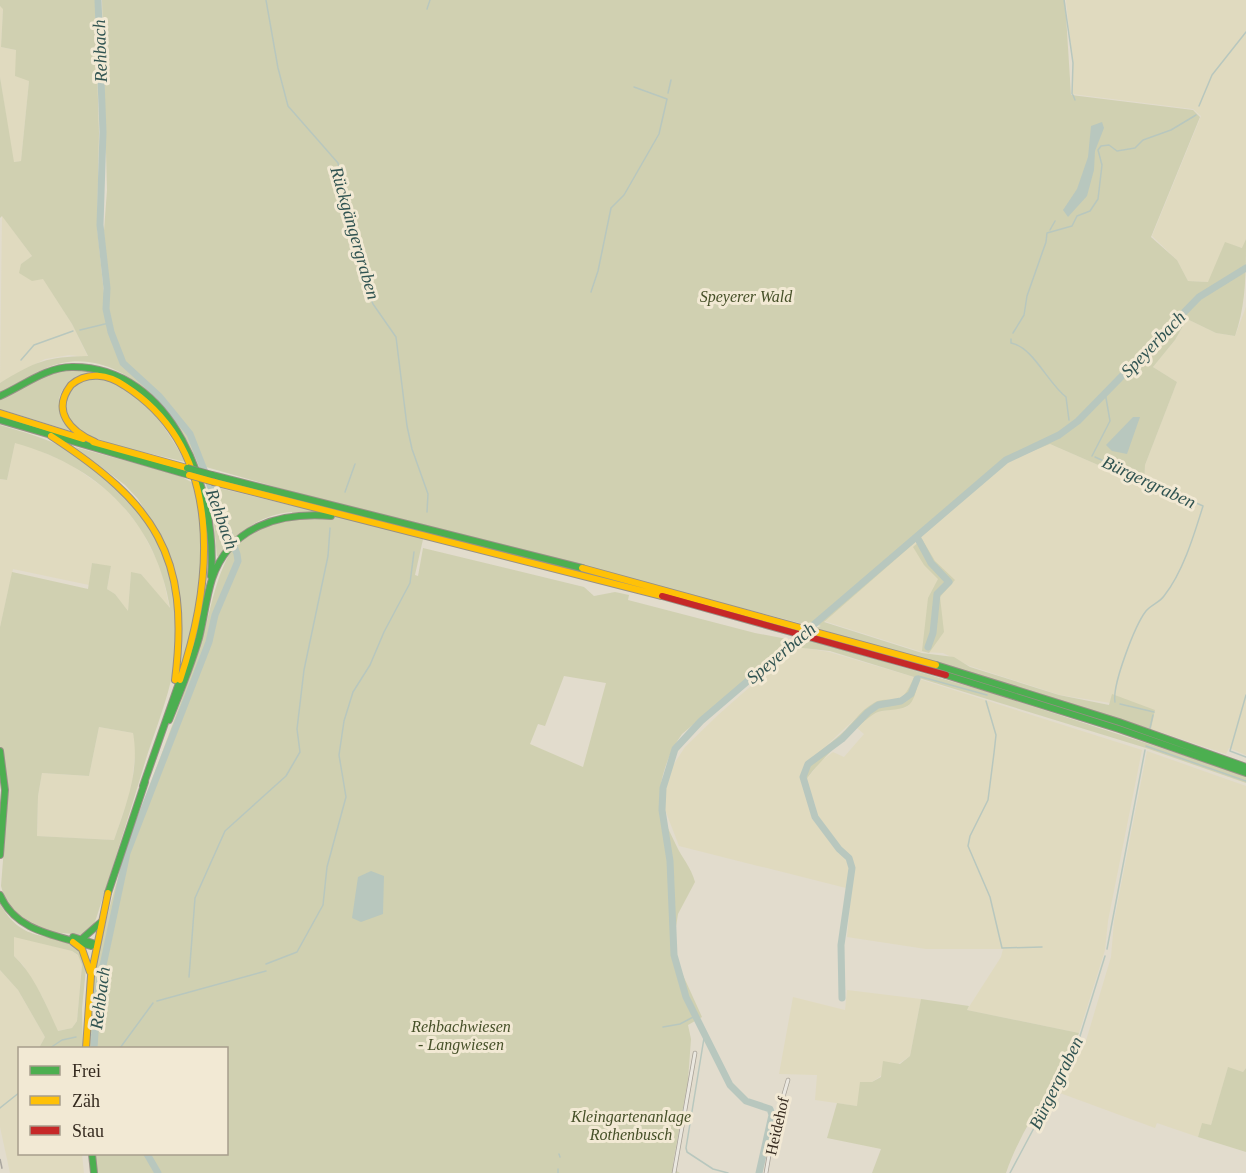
<svg xmlns="http://www.w3.org/2000/svg" width="1246" height="1173" viewBox="0 0 1246 1173" font-family="Georgia,serif">
<style>
.farmland{fill:#e0dabf}
.green{fill:#d0d0b1;fill-rule:evenodd}
.water{fill:#b8c7be}
.lines{fill:none;stroke-linecap:round;stroke-linejoin:round}
.stream{stroke:#b8c7be;stroke-width:1.5}
.river{stroke:#b8c7be;stroke-width:7}
.street-casing{stroke:#a7a197;stroke-width:4.5}
.fast-casing{stroke:#979086;stroke-width:8}
.slow-casing{stroke:#979086;stroke-width:8}
.jam-casing{stroke:#979086;stroke-width:8}
.street{stroke:#eae7df;stroke-width:3}
.fast{stroke:#4caf50;stroke-width:6}
.slow{stroke:#ffc107;stroke-width:6}
.jam{stroke:#c62828;stroke-width:6}
.rail{stroke:#aaa69f;stroke-width:1.5;stroke-dasharray:10 10;stroke-linecap:butt}
.fast-bridge-casing{stroke:#8d877d;stroke-width:8;stroke-linecap:butt}
.slow-bridge-casing{stroke:#8d877d;stroke-width:8;stroke-linecap:butt}
.fast-bridge{stroke:#4caf50;stroke-width:6}
.slow-bridge{stroke:#ffc107;stroke-width:6}
.labels{text-anchor:middle;dominant-baseline:central;stroke-width:6;stroke-linejoin:round;paint-order:stroke}
.park-label{font-size:16px;font-style:italic;fill:#465028;stroke:#f2e9d4}
.street-label{font-size:16px;fill:#352a1f;stroke:#f2e9d4}
.water-label{font-size:18px;font-style:italic;fill:#305351;stroke:#f2e9d4}
</style>
<rect width="100%" height="100%" fill="#e2dccd"/>
<path class="farmland" d="M1066 0H1246V239L1243 248 1225 243 1209 282 1188 281 1177 260 1152 236 1201 116 1193 109 1072 94 1073 67Z
M0 6 3 8 1 47 16 50 29 81 21 161 13 162 0 77Z
M2 215 32 256 21 264 43 278 72 324 88 357 69 355 45 359 0 383Z
M1246 307V755L1229 748 1226 754 1151 729 1155 710 1060 695 970 666 943 653 922 652 824 621 1008 462 1050 444 1144 485 1145 465 1177 382 1153 367 1175 340 1187 319 1216 333 1235 336Z
M15 442 36 449 70 464 107 490 123 506 141 529 161 568 170 610 141 574 131 573 128 612 115 594 107 589 111 567 92 563 89 585 13 569 0 627V479L7 480Z
M799 647 829 652 914 677 908 692 899 700 873 703 858 716 828 744 801 778 812 819 848 860 850 869 846 888 679 846 664 807 668 773 685 747 718 715 794 648Z
M919 679 1142 750 1108 921 1105 950 1079 1033 967 1010 1001 957 1003 949H926L847 937 854 862 839 849 817 817 815 804 807 786V779L820 762 833 752 844 757 864 734 857 728 863 721 877 712 907 707 913 698Z
M99 727 133 733 136 748 131 790 114 840 37 836 38 796 42 773 89 776Z
M1147 751 1246 786V1068L1243 1072 1228 1068 1211 1125 1202 1124 1198 1137 1157 1123 1155 1128 1060 1093 1085 1044 1111 957 1114 921Z
M14 936 72 951 80 957 82 965 77 1021 72 1028 57 1031 42 996 23 965 14 956Z
M0 970 18 990 45 1037 39 1048H20V1154H82L84 1173H10L0 1127Z
M847 990 921 999 910 1056 872 1082 857 1106 815 1100 817 1075 779 1074 793 997 845 1010Z"/>
<path class="green" d="M0 0H95L99 133 97 227 107 322 104 231 107 190 102 0H1065L1071 95 1193 110 1200 117 1151 237 1177 260 1188 281 1208 282 1225 242 1242 248 1246 239C1246 273 1246 305 1235 336L1216 333 1187 319 1175 340 1153 367 1177 382 1145 465 1144 485 1050 444 1007 462 824 622 922 653 954 657 970 667 1059 695 1109 705 1112 694 1155 710 1151 729 983 676 815 628 821 626 810 623 807 625 426 526 415 575 418 576 423 548 584 587 594 596 615 592 629 595 628 600 755 633 803 642 802 638 988 692 1229 770 1246 777V783L1146 748 919 678C917 686 916 697 910 704 903 711 888 709 878 712 866 716 813 767 807 779L801 778C809 757 825 748 841 734 852 724 860 711 872 704 893 691 897 716 914 677L830 651 794 647 788 644 682 734C668 753 656 786 661 810 664 821 671 834 676 845 682 858 691 867 695 882L678 914 672 951 702 1017 688 1025 691 1039 688 1080 673 1164V1169L680 1173H97L95 1154H226V1048H88C92 905 155 783 199 650 210 616 214 578 233 548 245 529 272 523 292 516V512C261 514 237 532 220 557L217 556 212 505 207 485 293 506 297 493 199 465C179 414 123 350 62 363 38 368 21 383 0 393V383C36 361 46 357 88 356L72 324 43 279 32 281 19 273 21 264 32 256 2 216 0 218V77L14 162 21 161 29 81 15 76 16 50 1 47 3 9 0 6ZM564 676 606 683 583 767 530 744 538 724 545 726Z
M74 369 96 371C76 374 52 389 61 412 64 419 70 426 74 432L0 409V398L47 373Z
M89 377C136 381 165 424 185 462 155 454 108 446 82 432 72 427 65 417 64 406 64 390 77 383 89 377Z
M0 425C23 432 47 438 68 450 136 489 182 560 177 640 175 682 159 719 146 759 130 812 113 866 96 919L93 926 84 935 51 932 30 926 15 916 7 906 1 886 8 796 0 746V627L12 572 88 589 92 563 111 566 107 589 115 594 128 611 131 572 141 574 170 608C156 522 99 466 15 443L7 480 0 479ZM99 727 133 733C140 771 126 805 114 840L37 836 38 796 42 773 89 776Z
M75 447 178 475 195 484C198 502 204 521 204 539 206 584 194 627 180 669L179 591 157 530 138 499 125 485Z
M922 539 935 561 955 580 940 597 944 632 929 653 922 651 928 598 938 579 924 565 913 547Z
M0 904C25 947 48 928 81 950L86 969 82 1008 83 1048H39L45 1037 18 990 0 970ZM14 937 72 951 78 955 82 965 77 1021 72 1028 58 1031C46 1005 35 976 14 956Z
M921 999 969 1006 967 1010 1079 1033C1058 1081 1023 1123 1006 1173H872L881 1149 827 1138 837 1103 857 1106 860 1082H872L881 1077 883 1061 900 1064 910 1056Z
M1228 1067 1243 1072 1246 1068V1152L1198 1137 1202 1123 1211 1125Z"/>
<path class="water" d="M1102 122 1104 128 1095 151 1094 170 1087 196 1068 217 1063 210 1077 189 1088 157 1091 126Z
M1133 417H1140L1127 454 1112 451 1106 445Z
M371 871 384 876 383 914 361 922 352 918 358 877Z"/>
<g class="lines">
<path class="stream" d="M266 0 278 68 288 106 338 163 367 288 373 304 396 337 407 426 412 449 428 494 427 512
M1064 0 1073 63 1072 94
M427 9 430 0
M668 93 671 80
M1073 95 1075 100
M1199 106 1212 75 1246 32
M1050 230 1055 221
M591 292 598 271 611 208 624 195 659 134 667 99 634 87
M80 330 109 323
M1013 333 1024 315 1027 296 1046 242 1047 233 1072 226 1077 216 1090 211 1098 199 1102 165 1098 150 1101 146 1109 145 1117 151 1135 148 1143 140 1171 130 1196 115
M1011 339V343C1033 347 1047 382 1066 397L1069 420
M21 360 34 345 73 331
M1069 426V428
M1092 456 1110 421 1105 392
M1095 457 1203 506C1194 535 1183 572 1164 596 1160 602 1151 605 1146 611 1135 625 1112 685 1115 702
M345 492 355 464
M918 676 987 695
M1246 695 1230 751 1246 757
M986 701 996 735 994 753 988 800 970 836 968 846 990 897 1002 948 1042 947
M1120 704 1154 712
M1150 728 1153 715
M1146 746 1246 781
M1107 949 1145 750
M266 964 297 952 323 905 327 867 346 797 339 755 344 721 353 692 370 665 384 632 410 583 414 552
M189 977 195 898 225 831 286 776 300 752 297 729 304 670 328 556 330 528
M157 1001 266 971
M663 1027 680 1024 695 1016
M705 1032 686 1148 687 1152 713 1169 728 1173
M90 1035H94
M50 1048 62 1040 76 1037
M120 1048 153 1003
M0 1108 20 1092
M559 1154 560 1157
M558 1173V1169
M1010 1173 1076 1049 1105 956"/>
<path class="river" d="M917 537 931 563 949 582 937 594 933 633 928 647
M842 998 841 945 852 868 849 858 839 849 815 817 803 777 808 764 842 739 868 712 878 705 901 701 911 694 917 679
M94 1048 98 989 127 853 209 642 215 615 238 561 237 554 190 434 159 396 123 363 111 332 106 309 107 288 100 225 103 132 98 0
M147 1154 158 1173
M759 1173 772 1115 770 1109 746 1101 730 1085 686 997 674 955 670 861 662 810 663 788 675 749 701 721 1006 460 1059 435 1078 421 1199 297 1246 268"/>
<defs>
<path id="street" d="M674 1173 695 1053
M766 1173 773 1132 788 1080"/>
<path id="fast" d="M0 396C23 386 46 367 72 367 173 366 218 492 211 576
M0 420 189 475
M212 475 582 568
M936 665 1119 722 1246 767
M946 675 1119 729 1246 773
M169 720C180 693 191 666 199 638 204 618 206 598 212 579 230 526 280 512 331 516
M0 751 5 790 0 855
M143 786 180 680
M108 893 145 782
M0 895C16 932 56 935 91 946L96 944
M73 937 96 944
M83 938 100 923
M92 1154 94 1173"/>
<path id="slow" d="M0 413 83 439
M51 436C154 503 191 555 175 680
M93 442 187 468
M95 442C70 431 51 411 71 385 87 371 108 374 125 386 226 451 213 581 180 680
M214 482 662 596
M582 568 936 665
M73 942 82 949 90 972
M86 1048 91 976 108 893"/>
<path id="jam" d="M662 596 946 675"/>
</defs>
<use href="#street" class="street-casing"/>
<use href="#fast" class="fast-casing"/>
<use href="#slow" class="slow-casing"/>
<use href="#jam" class="jam-casing"/>
<use href="#street" class="street"/>
<use href="#fast" class="fast"/>
<use href="#slow" class="slow"/>
<use href="#jam" class="jam"/>
<path class="rail" d="M0 1159 3 1173"/>
<defs>
<path id="fast-bridge" d="M187 468 212 475"/>
<path id="slow-bridge" d="M189 475 214 482"/>
</defs>
<use href="#fast-bridge" class="fast-bridge-casing"/>
<use href="#slow-bridge" class="slow-bridge-casing"/>
<use href="#fast-bridge" class="fast-bridge"/>
<use href="#slow-bridge" class="slow-bridge"/>
</g>
<g class="labels">
<g class="park-label">
<text x="746" y="296">Speyerer Wald</text>
<text x="461" y="1026">Rehbachwiesen<tspan x="461" dy="18">- Langwiesen</tspan></text>
<text x="631" y="1116">Kleingartenanlage<tspan x="631" dy="18">Rothenbusch</tspan></text>
</g>
<g class="street-label">
<text transform="translate(777 1126) rotate(-77)">Heidehof</text>
</g>
<g class="water-label">
<text transform="translate(100 51) rotate(-92)">Rehbach</text>
<text transform="translate(355 233) rotate(74)">Rückgängergraben</text>
<text transform="translate(1153 344) rotate(-46)">Speyerbach</text>
<text transform="translate(1149 482) rotate(25)">Bürgergraben</text>
<text transform="translate(222 519) rotate(70)">Rehbach</text>
<text transform="translate(781 653) rotate(-40)">Speyerbach</text>
<text transform="translate(100 998) rotate(-83)">Rehbach</text>
<text transform="translate(1056 1083) rotate(-64)">Bürgergraben</text>
</g>
</g>
<rect x="18" y="1047" width="210" height="108" fill="#f2e9d4" stroke="#a69d8c" stroke-width="1.5"/>
<rect x="30" y="1066" width="30" height="9" fill="#4caf50" stroke="#a69d8c" stroke-width="1.5"/>
<text x="72" y="1077" font-size="18" fill="#352a1f">Frei</text>
<rect x="30" y="1096" width="30" height="9" fill="#ffc107" stroke="#a69d8c" stroke-width="1.5"/>
<text x="72" y="1107" font-size="18" fill="#352a1f">Zäh</text>
<rect x="30" y="1126" width="30" height="9" fill="#c62828" stroke="#a69d8c" stroke-width="1.5"/>
<text x="72" y="1137" font-size="18" fill="#352a1f">Stau</text>
</svg>
